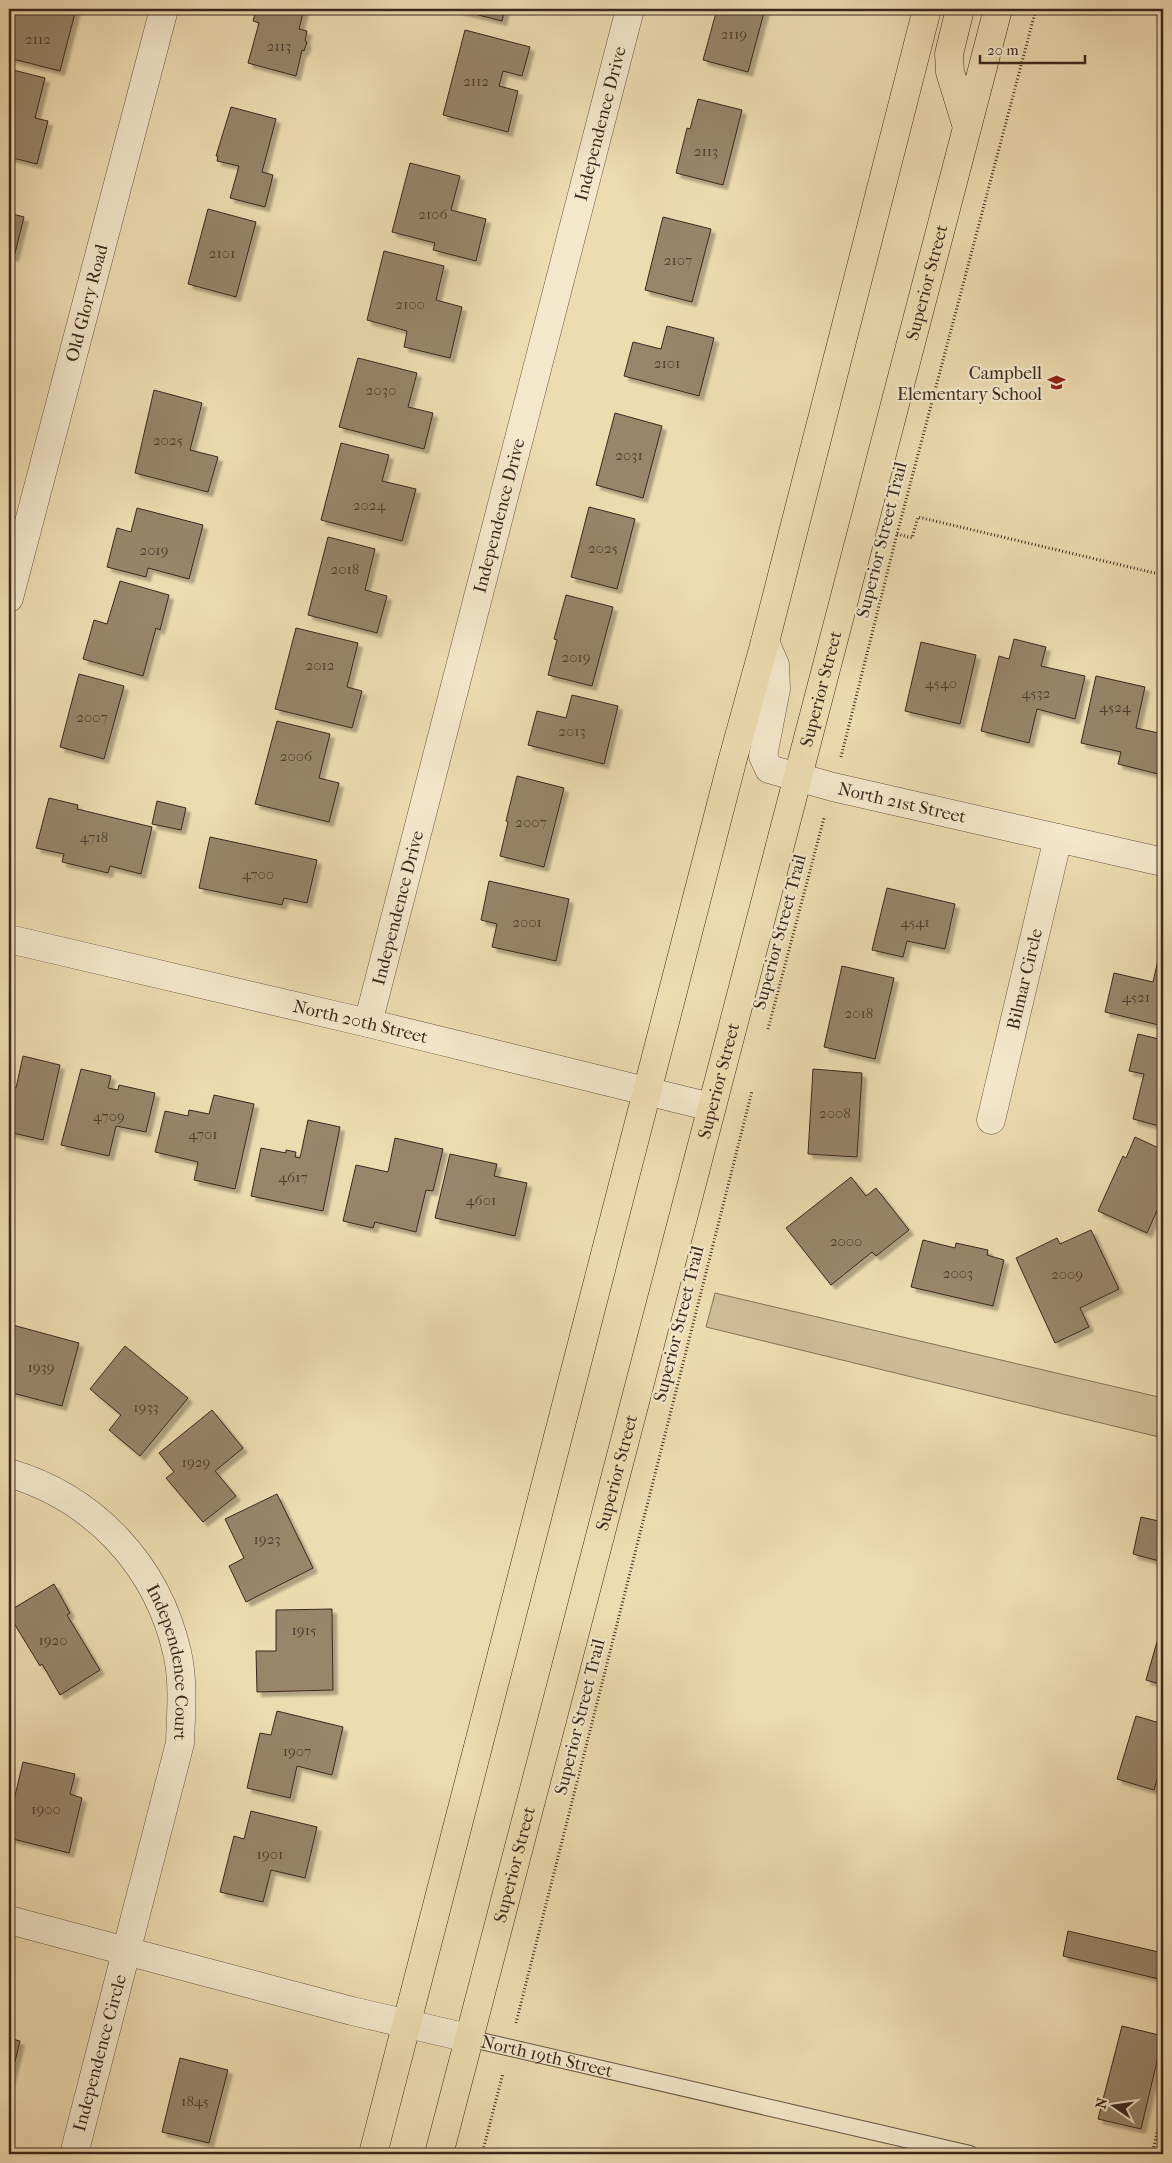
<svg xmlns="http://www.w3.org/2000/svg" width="1172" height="2163" viewBox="0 0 1172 2163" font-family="'IM FELL French Canon',serif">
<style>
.green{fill:#d0bd98;stroke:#86725b}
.building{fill:#98856a;stroke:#3b271e;filter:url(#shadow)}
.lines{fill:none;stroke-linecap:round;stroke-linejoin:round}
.service-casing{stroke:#685443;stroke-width:18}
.minor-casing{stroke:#685443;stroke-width:29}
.tertiary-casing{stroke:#685443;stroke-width:29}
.primary-casing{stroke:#3b271e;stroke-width:29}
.path{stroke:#3b271e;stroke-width:3;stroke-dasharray:1 2.5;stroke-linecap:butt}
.service{stroke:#f4e8cc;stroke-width:16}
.minor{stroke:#f4e8cc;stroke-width:28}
.tertiary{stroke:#f4e8cc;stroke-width:28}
.primary{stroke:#eedcb1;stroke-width:28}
.labels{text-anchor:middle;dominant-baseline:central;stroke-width:4.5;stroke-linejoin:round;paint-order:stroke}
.number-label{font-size:15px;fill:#523e31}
.street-label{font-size:18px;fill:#3b271e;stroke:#f4e8cc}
.poi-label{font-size:18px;fill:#3b271e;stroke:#f4e8cc;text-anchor:end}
</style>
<defs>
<filter id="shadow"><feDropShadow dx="4.5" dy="4.5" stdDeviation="1" flood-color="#0004"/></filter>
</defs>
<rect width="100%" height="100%" fill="#eedcb1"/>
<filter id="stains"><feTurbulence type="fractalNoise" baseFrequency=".004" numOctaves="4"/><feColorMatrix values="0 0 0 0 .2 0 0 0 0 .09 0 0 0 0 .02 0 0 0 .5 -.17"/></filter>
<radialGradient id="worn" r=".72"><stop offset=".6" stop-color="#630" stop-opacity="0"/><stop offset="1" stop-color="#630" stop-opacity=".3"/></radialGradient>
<path class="green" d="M715 1293 1163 1398V1438L706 1327Z"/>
<path class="building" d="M12 9H76L60 71 9 58V20Z
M256 9H304L299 29 307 31 305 41 307 42 304 51 302 50 296 76 248 63 259 23 253 21Z
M455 9H505L502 21Z
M717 9H765L748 72 703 60Z
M465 30 530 47 522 76 503 71 499 86 518 91 508 132 443 115Z
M9 69 45 78 35 118 48 121 37 164 9 157Z
M698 99 742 110 723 185 676 173 687 128 690 129Z
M231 107 276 119 262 172 273 175 265 207 230 198 239 166 217 161 218 156H216Z
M410 163 460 176 451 210 486 219 476 261 433 250 435 243 392 232Z
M208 209 256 222 236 297 188 284Z
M9 213 24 217 14 257 9 256Z
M663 217 711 229 692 302 645 290Z
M384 251 444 266 436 300 462 307 450 358 404 347 407 331 367 320Z
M667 326 714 338 699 396 624 376 633 342 661 349Z
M358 358 417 373 408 407 433 413 424 449 339 427Z
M154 390 202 403 190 450 218 457 208 492 135 473Z
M615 413 662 426 643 498 596 485Z
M341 443 389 455 382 481 416 489 402 541 321 520Z
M589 507 635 519 617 589 571 577Z
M137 508 203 525 189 579 148 568 146 577 107 567 117 528 131 532Z
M328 537 375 549 365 590 387 596 377 633 308 615Z
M120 581 169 595 160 630 156 628 143 676 83 659 94 620 107 624Z
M566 595 613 607 592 686 548 675 557 640 554 639Z
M296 628 358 643 347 687 362 691 352 728 275 709Z
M1014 639 1046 647 1041 666 1085 676 1075 719 1037 709 1029 743 981 731 999 656 1009 659Z
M921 642 976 655 960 724 905 711Z
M79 674 124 686 104 759 60 747Z
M1096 676 1145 687 1136 728 1163 734V751L1158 774 1118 764 1121 752 1081 743Z
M572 695 618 706 604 764 528 745 537 711 566 718Z
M277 721 330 734 319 778 339 783 329 822 255 804Z
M517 776 564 788 544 867 500 856 508 822 506 821Z
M49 798 78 805 77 809 152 827 141 874 110 866 108 873 62 862 64 854 36 848Z
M157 801 186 808 181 830 152 824Z
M210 837 317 860 307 903 284 898 282 905 199 888Z
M489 881 569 899 556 961 492 947 497 924 481 920Z
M887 888 955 904 945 949 907 941 903 957 872 950Z
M1160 951 1163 952V1026L1105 1012 1114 973 1153 982Z
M842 966 894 978 875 1059 824 1047Z
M1138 1034 1163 1040V1127L1133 1119 1144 1074 1129 1071Z
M23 1056 60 1065 43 1140 9 1132V1082L13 1083 12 1087 16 1088Z
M81 1069 111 1076 108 1088 118 1090 119 1085 155 1093 146 1132 116 1126 109 1156 61 1145Z
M813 1069 862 1073 857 1157 808 1154Z
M214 1095 254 1104 235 1189 194 1180 198 1162 155 1152 165 1111 188 1116 189 1110 209 1114Z
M308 1120 340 1127 323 1211 251 1196 261 1148 286 1153V1150L296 1152 295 1157 300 1158Z
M1135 1137 1163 1150V1197L1147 1233 1098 1211 1123 1156 1126 1158Z
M395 1138 443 1149 433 1191 426 1190 416 1232 375 1222 373 1228 343 1221 356 1165 388 1172Z
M450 1154 497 1164 494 1176 527 1183 515 1236 435 1218Z
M851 1177 866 1196 876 1188 909 1230 876 1256 872 1252 831 1285 786 1228Z
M1091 1230 1119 1289 1080 1308 1089 1327 1055 1343 1016 1258 1057 1238 1060 1244Z
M923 1240 955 1248 956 1243 988 1250 987 1255 1004 1260 993 1306 911 1287Z
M9 1324 79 1343 62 1406 9 1392Z
M125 1346 188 1398 140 1456 109 1430 121 1415 90 1389Z
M212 1410 243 1448 215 1471 236 1496 203 1522 166 1478 174 1472 159 1453Z
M277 1494 313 1568 246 1602 229 1566 244 1558 225 1519Z
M1141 1517 1163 1522V1562L1133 1554Z
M54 1584 70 1613 67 1615 100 1670 60 1695 42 1664 40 1666 9 1615V1611Z
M332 1609 333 1690 257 1692 256 1651H276V1610Z
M1163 1621V1685L1146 1680Z
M277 1711 343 1727 332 1775 297 1766 290 1798 247 1788 260 1733 271 1735Z
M1136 1716 1163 1724V1759L1154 1790 1117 1779Z
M23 1762 75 1774 70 1794 82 1798 69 1853 9 1838V1821Z
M251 1811 317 1827 305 1878 271 1870 263 1902 220 1892 234 1836 244 1839Z
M1163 1893V1914L1158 1913Z
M1068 1931 1163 1953V1980L1063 1956Z
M1122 2026 1163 2036 1141 2129 1098 2119Z
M9 2038 20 2041 9 2086Z
M180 2058 228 2070 209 2143 162 2132Z"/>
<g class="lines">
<defs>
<g id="service">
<path id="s1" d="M468 2038 970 2154"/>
</g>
<g id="minor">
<path id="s2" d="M9 598 164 9"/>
<path id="s3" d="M765 642 775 665 776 689 763 756 769 769 833 787 1163 862"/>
<path id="s4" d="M368 1023 630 9"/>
<path id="s5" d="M991 1120 1058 838"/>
<path id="s6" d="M9 1473C94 1498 157 1565 177 1652 184 1682 181 1713 180 1743L74 2154"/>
<path d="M9 1920 352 2011 468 2038"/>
</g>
<g id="tertiary">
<path id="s7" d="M9 939 368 1023 711 1107"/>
</g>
<g id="primary">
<path d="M960 9 949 54 950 72 967 127"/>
<path d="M373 2154 732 762 765 642 927 9"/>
<path id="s8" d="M439 2154 998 9"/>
</g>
</defs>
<use href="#service" class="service-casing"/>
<use href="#minor" class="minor-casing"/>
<use href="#tertiary" class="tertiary-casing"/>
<use href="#primary" class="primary-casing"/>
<path class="path" d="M897 534 912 538 918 517 1163 575
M841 757 897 534 1036 9
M768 1029 824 818
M516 2023 752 1091
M482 2154 503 2073
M1152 2154 1163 2108"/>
<use href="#service" class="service"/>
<use href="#minor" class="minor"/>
<use href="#tertiary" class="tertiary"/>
<use href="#primary" class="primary"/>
</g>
<defs>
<symbol id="school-bare" viewBox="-9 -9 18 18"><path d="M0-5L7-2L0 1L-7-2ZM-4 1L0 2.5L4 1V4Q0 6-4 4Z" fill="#8f2418" stroke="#f4e8cc" stroke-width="2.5" paint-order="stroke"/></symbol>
</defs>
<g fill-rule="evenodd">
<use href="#school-bare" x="1044" y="370" width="25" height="25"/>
</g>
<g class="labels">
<g class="number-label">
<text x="734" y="34">2119</text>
<text x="38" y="39">2112</text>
<text x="279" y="46">2113</text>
<text x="476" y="81">2112</text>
<text x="706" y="151">2113</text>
<text x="433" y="214">2106</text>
<text x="222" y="253">2101</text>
<text x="678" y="260">2107</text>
<text x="410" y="304">2100</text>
<text x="667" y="363">2101</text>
<text x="381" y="390">2030</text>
<text x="168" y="440">2025</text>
<text x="629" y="455">2031</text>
<text x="369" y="505">2024</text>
<text x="603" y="548">2025</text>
<text x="154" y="550">2019</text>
<text x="345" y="569">2018</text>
<text x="576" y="657">2019</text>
<text x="320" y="665">2012</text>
<text x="941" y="683">4540</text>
<text x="1036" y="693">4532</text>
<text x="1115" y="707">4524</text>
<text x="92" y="717">2007</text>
<text x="572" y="731">2013</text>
<text x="296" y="756">2006</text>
<text x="531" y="822">2007</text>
<text x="94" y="837">4718</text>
<text x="258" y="874">4700</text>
<text x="527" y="922">2001</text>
<text x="915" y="922">4541</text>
<text x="1136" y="997">4521</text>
<text x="859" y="1013">2018</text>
<text x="835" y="1113">2008</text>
<text x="109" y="1116">4709</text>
<text x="203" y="1134">4701</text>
<text x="293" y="1177">4617</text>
<text x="481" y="1200">4601</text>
<text x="846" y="1241">2000</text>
<text x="958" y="1273">2003</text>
<text x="1067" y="1274">2009</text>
<text x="41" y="1367">1939</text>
<text x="146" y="1407">1933</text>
<text x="196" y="1462">1929</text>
<text x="267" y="1539">1923</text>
<text x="304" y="1630">1915</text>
<text x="53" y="1640">1920</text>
<text x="297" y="1751">1907</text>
<text x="46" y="1809">1900</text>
<text x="270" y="1854">1901</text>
<text x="195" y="2101">1845</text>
</g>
<g class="street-label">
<text stroke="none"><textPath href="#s4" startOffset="929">Independence Drive</textPath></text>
<text stroke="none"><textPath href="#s8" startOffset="1934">Superior Street</textPath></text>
<text stroke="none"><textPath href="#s2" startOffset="305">Old Glory Road</textPath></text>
<text stroke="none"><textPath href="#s4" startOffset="524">Independence Drive</textPath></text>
<text transform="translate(882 540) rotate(-76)">Superior Street Trail</text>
<text stroke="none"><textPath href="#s8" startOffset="1514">Superior Street</textPath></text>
<text stroke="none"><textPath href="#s3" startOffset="269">North 21st Street</textPath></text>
<text stroke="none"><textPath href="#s4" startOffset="119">Independence Drive</textPath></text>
<text transform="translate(780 932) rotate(-75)">Superior Street Trail</text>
<text stroke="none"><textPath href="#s5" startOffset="145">Bilmar Circle</textPath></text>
<text stroke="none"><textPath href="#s7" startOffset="361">North 20th Street</textPath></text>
<text stroke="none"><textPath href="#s8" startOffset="1109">Superior Street</textPath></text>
<text transform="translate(679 1324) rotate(-76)">Superior Street Trail</text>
<text stroke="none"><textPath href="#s8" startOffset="704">Superior Street</textPath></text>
<text stroke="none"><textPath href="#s6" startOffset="266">Independence Court</textPath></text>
<text transform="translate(580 1717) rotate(-76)">Superior Street Trail</text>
<text stroke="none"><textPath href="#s8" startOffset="299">Superior Street</textPath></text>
<text transform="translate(100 2053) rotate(-75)">Independence Circle</text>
<text stroke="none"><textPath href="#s1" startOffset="81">North 19th Street</textPath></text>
</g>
<g class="poi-label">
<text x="1042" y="373">Campbell<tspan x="1042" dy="21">Elementary School</tspan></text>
</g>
</g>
<rect width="1172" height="2163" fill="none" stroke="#eedcb1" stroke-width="30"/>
<rect x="10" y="10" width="1152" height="2143" fill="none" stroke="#3b271e" stroke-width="2.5"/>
<rect x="15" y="15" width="1142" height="2133" fill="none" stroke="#3b271e"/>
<g transform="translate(1114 2106) rotate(283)" stroke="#f4e8cc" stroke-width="4" paint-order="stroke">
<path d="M0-4L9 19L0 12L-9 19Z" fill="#3b271e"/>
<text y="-8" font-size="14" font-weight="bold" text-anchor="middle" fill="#3b271e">N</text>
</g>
<path d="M980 55v8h105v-8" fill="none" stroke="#3b271e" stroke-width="2.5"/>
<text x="987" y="55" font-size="15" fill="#3b271e" stroke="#f4e8cc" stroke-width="4" paint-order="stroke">20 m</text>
<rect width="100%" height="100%" filter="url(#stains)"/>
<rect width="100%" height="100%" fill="url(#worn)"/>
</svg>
